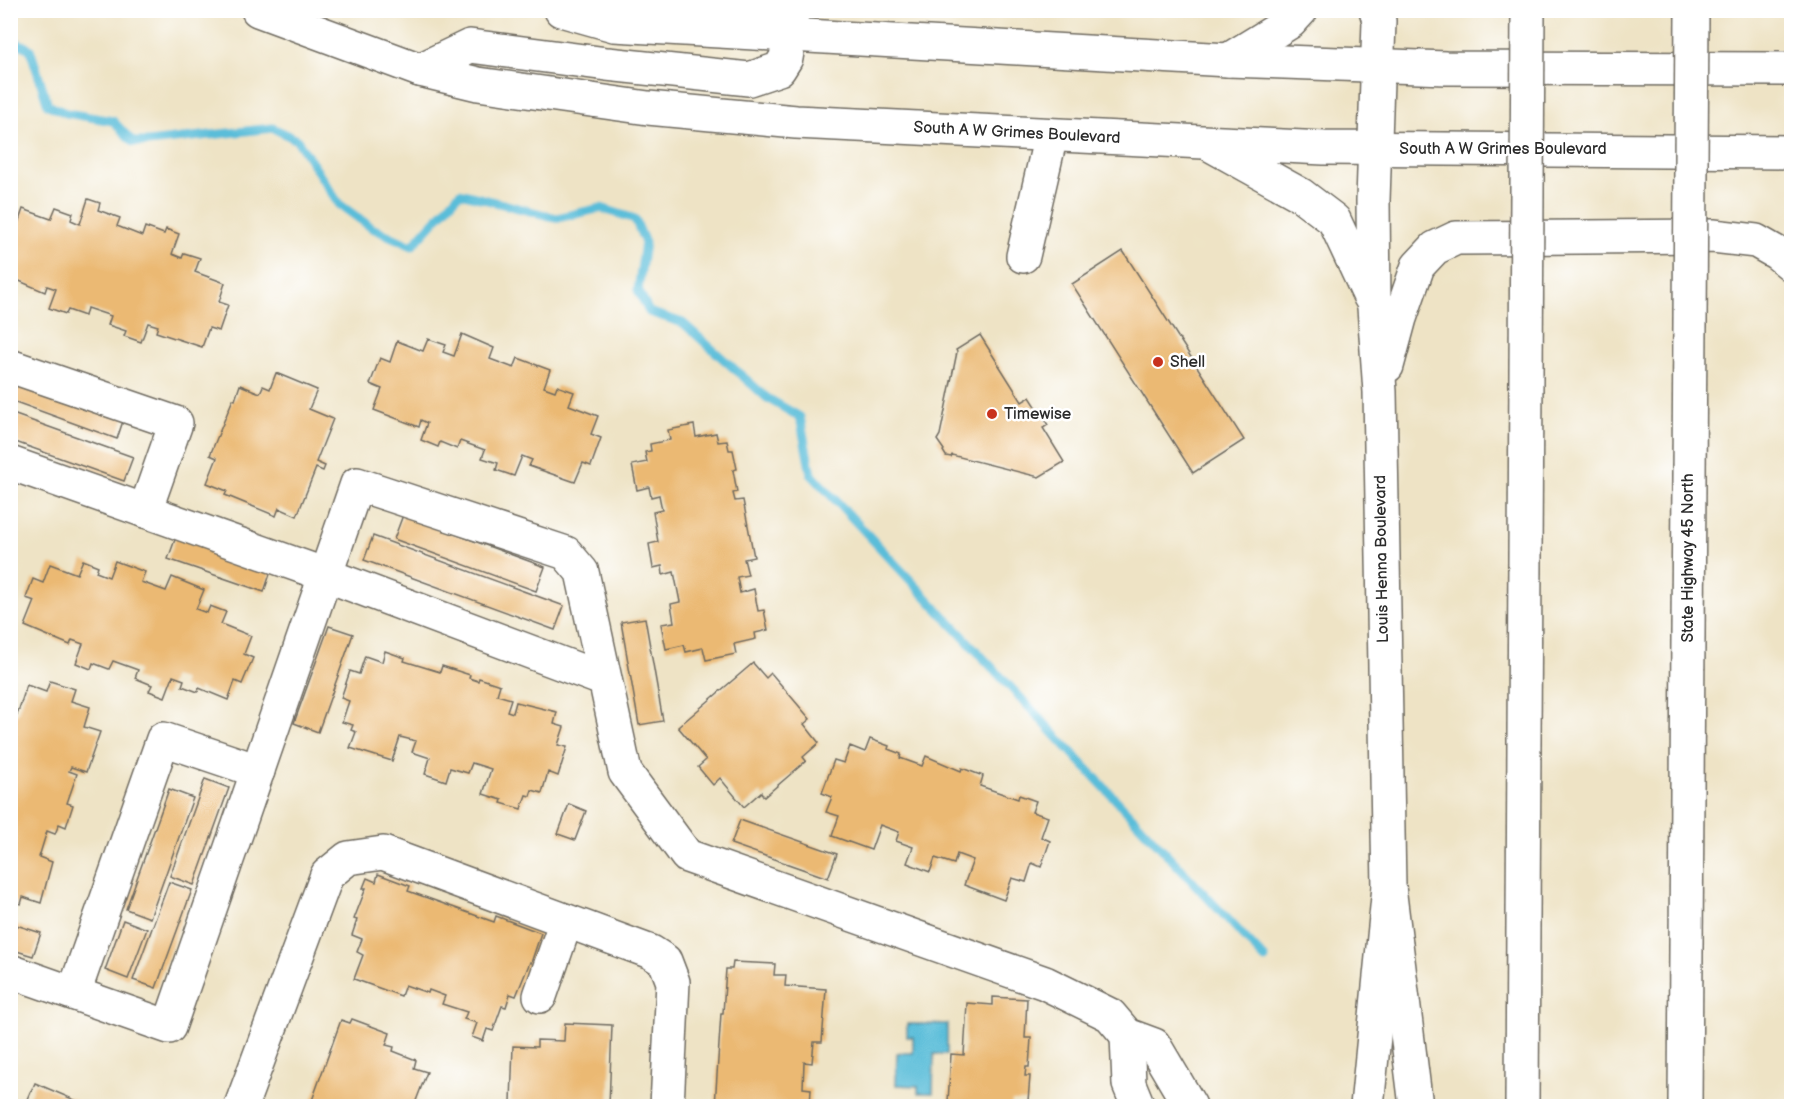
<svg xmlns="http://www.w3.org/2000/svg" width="1802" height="1117" font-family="'Balsamiq Sans',sans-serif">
  <rect width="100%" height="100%" fill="#fff"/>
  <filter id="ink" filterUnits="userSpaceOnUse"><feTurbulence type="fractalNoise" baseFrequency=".0167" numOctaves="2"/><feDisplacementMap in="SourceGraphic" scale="12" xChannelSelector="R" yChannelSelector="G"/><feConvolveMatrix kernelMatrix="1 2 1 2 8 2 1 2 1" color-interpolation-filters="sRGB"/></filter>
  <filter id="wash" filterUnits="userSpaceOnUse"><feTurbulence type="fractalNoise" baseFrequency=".008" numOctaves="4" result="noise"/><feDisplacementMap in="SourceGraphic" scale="24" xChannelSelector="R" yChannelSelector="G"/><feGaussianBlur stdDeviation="1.35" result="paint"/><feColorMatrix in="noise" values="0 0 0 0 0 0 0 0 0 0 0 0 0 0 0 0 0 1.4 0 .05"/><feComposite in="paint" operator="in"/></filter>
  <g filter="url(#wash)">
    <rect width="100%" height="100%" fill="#eee3c5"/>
    <path fill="#5abdd9" stroke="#427482" stroke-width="1.5" d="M907,1024h40v30h-13l-1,39h-15v-7l-22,-1 1,-32h16v-16h-6z"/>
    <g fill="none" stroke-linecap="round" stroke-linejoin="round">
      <path stroke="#5abdd9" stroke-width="9" d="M10,39l20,10 18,56 18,8 47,8 20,21h15l125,-14 24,12 42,64 33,24 40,18 48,-53 97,25 44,-10 34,11 10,24 -7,47 11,22 34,11 84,75 33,19 11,57 454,485"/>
    </g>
    <g id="blocks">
      <g fill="#ebb973">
        <path d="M88,199l12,4 -2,7 22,8 -3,8 25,10 3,-9 19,7 2,-5 13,5 -7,20 10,4 2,-5 16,5 -5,14 30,11 -6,19 9,3 -9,26 -10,-3 -7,19 -46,-15 2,-6 -10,-3 -7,19 -17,-6 2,-5 -18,-6 3,-9 -24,-8 -2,8 -17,-6 -2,4 -17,-6 7,-19 -9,-3 -2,6 -35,-15v-50l6,2 7,-20 28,10 5,-12 17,6 -2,7 9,4z"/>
        <path d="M1123,251l121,189 -51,33 -121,-189z"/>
        <path d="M462,334l32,14 -4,11 24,9 4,-10 32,12 -6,17 11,4 2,-5 17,6 -5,13 29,11 -7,18 10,4 -10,28 -8,-3 -8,19 -46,-16 3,-6 -10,-4 -8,20 -18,-6 2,-7 -16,-5 3,-8 -25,-9 -3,8 -17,-7 -2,5 -17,-7 6,-17 -6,-3 -2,7 -45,-17 8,-21 -12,-5 10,-26 10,4 7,-21 26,10 5,-12 18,6 -3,7 11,4z"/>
        <path d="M980,335l42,67 8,-5 18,28 -5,3 21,34 -25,15 -87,-22 -1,2 -5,-1 -3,-5 1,-1 -7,-10 3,-5 17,-83 -1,-2z"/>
        <path d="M10,373l115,42 -8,24 -107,-39z"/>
        <path d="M276,373l41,17 -8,19 24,10 -17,43 9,4 -2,5 -7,-3 -19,48 -18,-8 -3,8 -51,-21 2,-4 -20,-8 10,-25 -7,-3 23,-56 2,1 5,-15 20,8 3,-7 7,3z"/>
        <path d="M10,413l123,44 -9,24 -114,-41z"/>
        <path d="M694,425l2,12 20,-4 2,9 9,-1 2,9h4l4,19 -4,1 4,22 -4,1 2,8 8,-1 11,57 -10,2 4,16 -11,2 3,16 14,-4 4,22 6,-1 4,20 -13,3 1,6 -22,5 2,10 -30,6 -3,-12 -17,4 -2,-7 -18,4 -5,-25 13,-2 -3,-18 9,-2 -6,-30 -11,3 -1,-9 -9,2 -4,-24 9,-2 -5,-30 9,-2 -3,-15 -8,2 -2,-10 -12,3 -5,-25 15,-3 -2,-10 6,-1 -1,-7 20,-4 -2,-10z"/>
        <path d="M403,515l142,52 -9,24 -142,-52z"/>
        <path d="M177,534l95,34 -8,24 -96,-33z"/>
        <path d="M373,536l191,70 -9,24 -191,-70z"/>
        <path d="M83,560l15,6 -2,6 13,5 6,-16 30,11 -4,10 25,9 6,-14 32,13 -8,19 11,4 3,-7 16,6 -5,12 30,12 -7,18 9,4 -11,26 -7,-3 -7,19 -29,-12 -1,4 -16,-6 2,-6 -11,-4 -8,21 -16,-6 3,-6 -17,-7 3,-8 -25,-9 -4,8 -16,-6 -2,6 -15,-6 7,-19 -11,-4 -2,5 -45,-19 10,-25 -9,-3 7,-19 10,4 7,-19 27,10z"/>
        <path d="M645,618l18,103 -24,4 -18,-103z"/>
        <path d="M329,626l24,8 -35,98 -24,-9z"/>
        <path d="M385,651l20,7 -1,3 36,11 2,-6 28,9 -1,3 9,3 1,-3 21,7 -3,10 14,4 -4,12 6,2 3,-11 41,10 -3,12 10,3 -6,18 9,2 -9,29 -10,-4 -6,21 -10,-3 -2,6 -4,-1 -5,14 -20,-6 1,-3 -19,-6 8,-25 -19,-6 -4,10 -18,-5 -4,13 -21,-7 5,-16 -18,-6 4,-11 -16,-4 -8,24 -42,-13 6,-16 -5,-2 2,-5 -11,-3 7,-21 -8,-3 9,-27 9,3 6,-18 17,6z"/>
        <path d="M753,663l13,15 5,-5 39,46 -6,5 15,19 -16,14 3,4 -42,36 -3,-5 -17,15 -24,-29 -7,7 -15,-18 8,-7 -28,-33z"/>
        <path d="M50,681l25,8 -4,12 19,6 -6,20 16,5 -14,40 -15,-5 -2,4 8,3 -10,29 6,2 -7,22 -7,-3 -4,10 -8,-3 -8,26 13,5 -11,41 -18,-6 -2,7 -11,-3v-189l7,3 10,-30 19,7z"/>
        <path d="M870,739l19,7 -1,3 13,5 -1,4 22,8 4,-10 35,15 1,-3 21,8 -3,10 38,13 1,-4 17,6 -4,11 16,5 -7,20 9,4 -9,26 -9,-4 -6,19 -14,-4 -8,22 -40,-15 9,-25 -16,-6 -3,10 -19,-6 -5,14 -23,-9 6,-16 -17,-6 3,-9 -19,-7 -9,25 -39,-14 7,-20 -13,-4 6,-15 -10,-4 12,-33 10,3 6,-17 15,6z"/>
        <path d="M205,779l24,9 -35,97 -24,-9z"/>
        <path d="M169,789l24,9 -43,120 -24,-9z"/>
        <path d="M569,804l17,7 -11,29 -17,-6z"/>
        <path d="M740,820l97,34 -9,24 -97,-34z"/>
        <path d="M378,874l32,12 -2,5 86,31 2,-6 45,17 -10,30 -1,-1 -14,34 -6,-2 -4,13 -4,-1 -9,25 -6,-2 -4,12 -11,-4 5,-14 -13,-4 3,-7 -25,-8 3,-8 -16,-6 -1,3 -23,-8 -4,11 -47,-17 9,-24 -6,-3 5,-13 -10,-4 5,-15 -3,-1 12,-31h-3l4,-10 9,4z"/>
        <path d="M169,882l23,8 -36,98 -23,-8z"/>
        <path d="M123,920l24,9 -19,50 -23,-9z"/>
        <path d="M10,923l31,10 -8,23 -23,-7z"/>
        <path d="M733,962l42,2 -1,11h12l-1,11 41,3 -4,53h-8l-2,21 -8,-1 -1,26 8,1 -1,17h-95l6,-93h2l3,-44h6z"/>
        <path d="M993,997l34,2 -2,39h6l-2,29h-3l-1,9h5l-2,25h-16l-1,5h-48v-3l-15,-1 3,-48 13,1 3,-52 26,2z"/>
        <path d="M352,1019l38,14 -4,12 8,2 -1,4 23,9 -2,8 13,4 -13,34h-104l31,-86 9,3z"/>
        <path d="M565,1023l47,2 -3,81h-89v-4h-9l2,-56 24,1v-7l27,1z"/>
        <path d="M35,1083l49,21 -2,2h-57z"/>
      </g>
    </g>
  </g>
  <g filter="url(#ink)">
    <use href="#blocks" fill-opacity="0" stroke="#6f6b61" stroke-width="1.5"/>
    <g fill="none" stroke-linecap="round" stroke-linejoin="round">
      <g stroke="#6f6b61" stroke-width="36">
        <g id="minor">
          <path d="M790,34l2,-24"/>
          <path d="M1023,256l28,-121"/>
          <path d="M10,366l166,57 -31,88"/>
          <path d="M10,463l316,112 279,105"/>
          <path d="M10,971l159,56 188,-543 209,69 16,19 43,200 62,84 358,127 65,32 17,20 27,10 36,61"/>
          <path d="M74,993l89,-254 95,32"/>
          <path d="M540,996l26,-75"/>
          <path d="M1127,1035l2,49 9,22"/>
          <path d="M241,1106l86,-231 21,-17 35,-5 268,99 14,9 8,21 -6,124"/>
        </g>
      </g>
      <g stroke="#6f6b61" stroke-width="36">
        <g id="major">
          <path d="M258,10l162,60 58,14 170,24 148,14 528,26 468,4"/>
          <path d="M561,10l53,15 614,35 111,4 107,4 346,1"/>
          <path d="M1228,60l62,-38 11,-12"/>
          <path d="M420,70l50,-24 137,18 142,15 30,-10 7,-11 4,-24"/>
          <path d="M1213,146l88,49 33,25 36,77"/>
          <path d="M1387,366l13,-48 18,-52 17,-18 21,-10 257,-2 43,5 21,12 15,12"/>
          <path d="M1367,1106l22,-219 -9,-495 -6,-85 -1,-107 6,-179 -3,-11"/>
        </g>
      </g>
      <g stroke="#6f6b61" stroke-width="36">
        <path id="highway" d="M1389,887l27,219"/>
      </g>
      <use href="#minor" stroke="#fff" stroke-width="33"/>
      <use href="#major" stroke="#fff" stroke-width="33"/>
      <use href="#highway" stroke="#fff" stroke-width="33"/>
      <g stroke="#6f6b61" stroke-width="36" stroke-linecap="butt">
        <g id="highway-bridge">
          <path d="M1522,1106l6,-1096"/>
          <path d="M1685,1106l7,-1096"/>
        </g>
      </g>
      <use href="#highway-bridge" stroke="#fff" stroke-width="33"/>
    </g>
  </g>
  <g fill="#c8321e" stroke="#fff" stroke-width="2">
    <circle cx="1158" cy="362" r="6"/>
    <circle cx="992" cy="414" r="6"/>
  </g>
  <g text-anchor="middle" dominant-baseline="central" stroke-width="5" stroke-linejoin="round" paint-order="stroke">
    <g font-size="16" fill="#2b2b2b" stroke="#fff">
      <text transform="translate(1017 133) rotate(3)">South A W Grimes Boulevard</text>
      <text x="1503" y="149">South A W Grimes Boulevard</text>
      <text transform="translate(1688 558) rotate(-90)">State Highway 45 North</text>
      <text transform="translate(1382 559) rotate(-91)">Louis Henna Boulevard</text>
    </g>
    <g font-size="16" fill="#2b2b2b" stroke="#fff" text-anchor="start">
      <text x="1170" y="362">Shell</text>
      <text x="1004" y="414">Timewise</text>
    </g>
  </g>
  <rect width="1802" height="1117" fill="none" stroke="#fff" stroke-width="36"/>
</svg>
